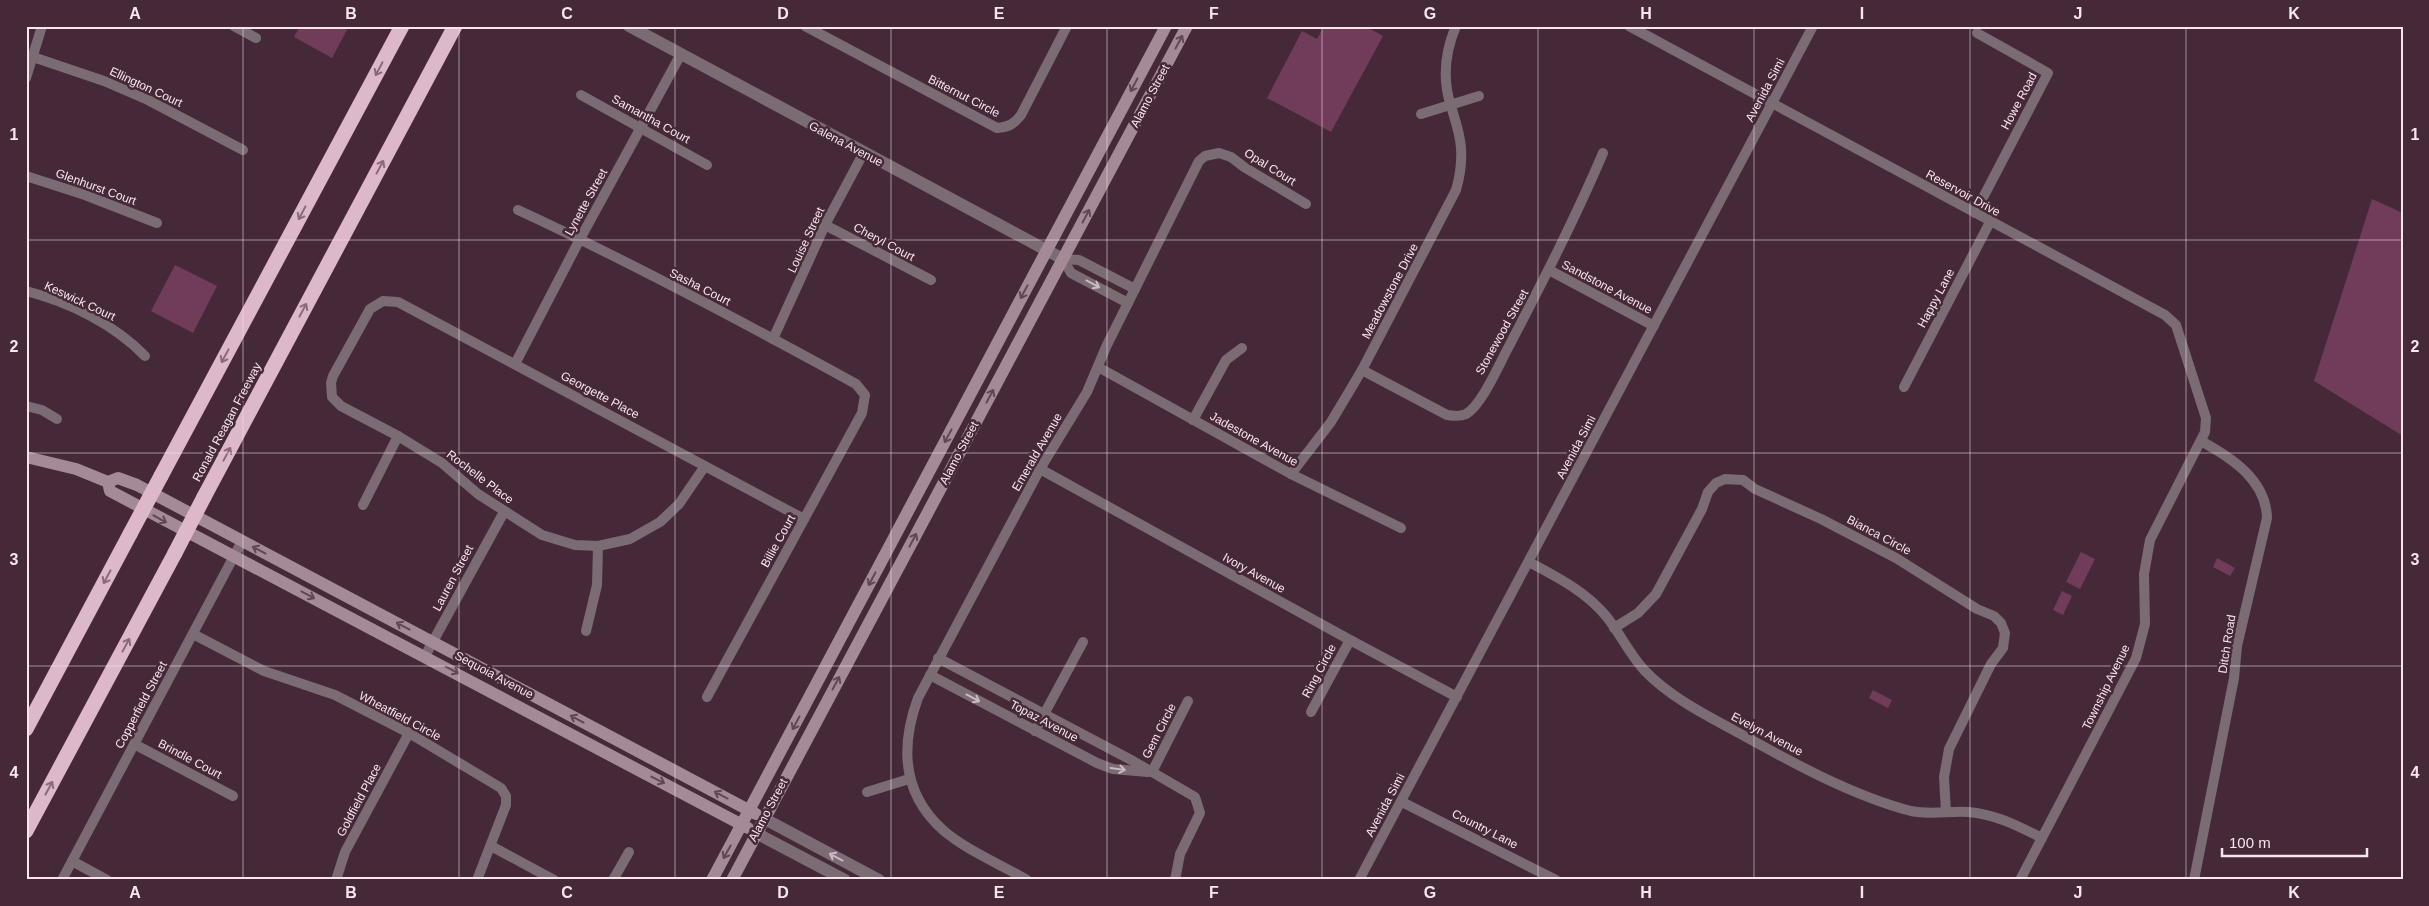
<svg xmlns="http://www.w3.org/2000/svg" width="2429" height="906" font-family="Helvetica,sans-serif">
  <rect width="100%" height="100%" fill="#462939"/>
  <g fill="#703c59">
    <path d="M300,26h49l-17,32 -38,-21z"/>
    <path d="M1324,26h41l18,10 -52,96 -64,-34 35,-67 15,8z"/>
    <path d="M2372,199l31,14v223l-89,-55z"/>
    <path d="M175,265l42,21 -24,47 -42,-22z"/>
    <path d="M2081,552l14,7 -15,30 -14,-7z"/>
    <path d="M2217,558l18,10 -5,8 -17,-9z"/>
    <path d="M2062,591l10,5 -9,19 -10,-5z"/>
    <path d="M1873,690l19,10 -4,8 -19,-10z"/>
  </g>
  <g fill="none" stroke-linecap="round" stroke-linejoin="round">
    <g stroke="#7b6b73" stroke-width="10">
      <path d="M234,26l22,12"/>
      <path d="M805,26l192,102c12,-1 17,-4 24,-13l46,-89"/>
      <path d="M1629,26l536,289 11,10 30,93 -1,14 -55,108 -6,34 1,50 -9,34 -116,222"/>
      <path d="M33,57l71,24 44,19 95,50"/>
      <path d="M26,78l16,-52"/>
      <path d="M581,95l126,70"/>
      <path d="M1421,114l58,-18"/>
      <path d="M26,176l59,19 72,28"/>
      <path d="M518,210c115,53 227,113 338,174l9,11 -3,18 -155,284"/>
      <path d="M1975,213l73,-140 -71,-40"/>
      <path d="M825,225l106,55"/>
      <path d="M1063,259l8,14 57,30"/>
      <path d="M1063,259l16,1 56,29"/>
      <path d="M1549,270l105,56"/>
      <path d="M26,291c43,11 88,33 119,65"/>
      <path d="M773,339l52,-114 38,-71"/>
      <path d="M515,364l65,-125 101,-185"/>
      <path d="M1098,367l193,107 110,54"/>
      <path d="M1362,370l85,45c6,1 13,2 19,-1 15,-8 33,-49 41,-64 34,-65 67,-129 96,-197"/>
      <path d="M1904,387l86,-165"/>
      <path d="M26,406l16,4 15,9"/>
      <path d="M1193,420l33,-60 16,-12"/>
      <path d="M705,466l-26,38 -19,18 -30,17 -32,7 -23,-1 -33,-10 -64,-41 -36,-31 -44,-27 -57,-30 -9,-9 -1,-14 2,-7 37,-67 13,-8 15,1 406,217"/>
      <path d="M1040,469l310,171 107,57"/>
      <path d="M1291,474l40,-52 31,-52 94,-180c4,-14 6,-28 5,-42 -1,-15 -6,-28 -10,-42 -9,-27 -6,-54 5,-80"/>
      <path d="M363,505l35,-69"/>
      <path d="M1529,562c28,15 56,29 77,54 14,17 23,38 39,55 22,23 53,40 81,55 56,31 123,69 185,85 19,4 38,0 57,1 27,2 50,14 74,26"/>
      <path d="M1614,628l24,-15 18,-19 46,-85 6,-17 8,-9 9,-4 18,1 12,9 66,30 75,39 81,51 17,7 7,7 4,10 -2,15 -12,16 -42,85 -5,28 2,35"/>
      <path d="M586,631l11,-46 1,-39"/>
      <path d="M193,634l71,37 71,24 74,38 92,55 5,8v9l-29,75"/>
      <path d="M425,656l79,-144"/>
      <path d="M938,658l195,103 62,36 5,16 -20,41 -5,26"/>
      <path d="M930,675l167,88 16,6 35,3"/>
      <path d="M1311,712l39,-72"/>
      <path d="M1035,731l48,-89"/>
      <path d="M134,744l99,52"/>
      <path d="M1152,772l36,-71"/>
      <path d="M867,792l42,-13"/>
      <path d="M1402,802l154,78"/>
      <path d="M491,846l63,34"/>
      <path d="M72,861l35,19"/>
      <path d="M62,880l180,-339"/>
      <path d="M336,880l9,-28 64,-119"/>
      <path d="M613,880l16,-28"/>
      <path d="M1027,880c-27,-16 -59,-29 -83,-49 -42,-37 -44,-84 -26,-133l122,-229 47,-77 19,-45 93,-186 6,-5 14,-3 12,4 13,10 62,37"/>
      <path d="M1359,880l454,-854"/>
      <path d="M2194,880l40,-202 3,-32 30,-128c-1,-38 -35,-60 -66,-77"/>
    </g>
    <g stroke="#7b6b73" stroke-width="12">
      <path d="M629,26l434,233"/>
      <path d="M763,818l116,62"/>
      <path d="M756,833l89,47"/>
    </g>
    <g stroke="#a38a96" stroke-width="12">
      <path d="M26,457l50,12 32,13 2,9 638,337"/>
      <path d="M108,482l10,-4 19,7 619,329"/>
      <path d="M712,880l454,-854"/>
      <path d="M732,880l455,-854"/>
    </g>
    <g stroke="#ddb7ca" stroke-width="15">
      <path d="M161,476l241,-450"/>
      <path d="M204,497l251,-471"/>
      <path d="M26,729l104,-195"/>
      <path d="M26,831l149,-278"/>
    </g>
    <g stroke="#ddb7ca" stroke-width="15">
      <path d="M130,534l31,-58"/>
      <path d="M175,553l29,-56"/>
    </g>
  </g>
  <defs><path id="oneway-shaft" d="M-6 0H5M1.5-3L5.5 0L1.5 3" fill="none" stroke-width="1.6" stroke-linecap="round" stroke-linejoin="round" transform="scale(1.25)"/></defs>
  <g stroke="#624655">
    <use href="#oneway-shaft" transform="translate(1179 42) rotate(-62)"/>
    <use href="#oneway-shaft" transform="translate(1134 85) rotate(118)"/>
    <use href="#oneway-shaft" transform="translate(1086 216) rotate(-62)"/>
    <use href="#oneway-shaft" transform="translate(1024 292) rotate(118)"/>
    <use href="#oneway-shaft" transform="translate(990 396) rotate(-62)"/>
    <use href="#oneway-shaft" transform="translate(948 436) rotate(118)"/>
    <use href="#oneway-shaft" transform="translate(160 519) rotate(29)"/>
    <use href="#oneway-shaft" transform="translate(913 540) rotate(-62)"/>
    <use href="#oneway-shaft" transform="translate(259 550) rotate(-152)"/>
    <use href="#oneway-shaft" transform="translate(872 579) rotate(118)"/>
    <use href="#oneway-shaft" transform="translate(308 595) rotate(28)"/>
    <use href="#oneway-shaft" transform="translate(403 626) rotate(-152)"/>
    <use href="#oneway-shaft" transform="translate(452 670) rotate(28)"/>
    <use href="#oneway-shaft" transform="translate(836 683) rotate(-62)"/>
    <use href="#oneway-shaft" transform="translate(577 719) rotate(-152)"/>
    <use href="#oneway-shaft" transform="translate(796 723) rotate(118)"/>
    <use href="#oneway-shaft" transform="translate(658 780) rotate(27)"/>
    <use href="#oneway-shaft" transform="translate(721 795) rotate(-152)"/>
    <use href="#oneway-shaft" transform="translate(727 852) rotate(119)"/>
  </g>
  <g stroke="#8a697a">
    <use href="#oneway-shaft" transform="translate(379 69) rotate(118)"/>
    <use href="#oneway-shaft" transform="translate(380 167) rotate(-62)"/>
    <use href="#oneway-shaft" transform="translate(302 213) rotate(118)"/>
    <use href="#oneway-shaft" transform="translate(303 310) rotate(-62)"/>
    <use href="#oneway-shaft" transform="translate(225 356) rotate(118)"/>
    <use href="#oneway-shaft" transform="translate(227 454) rotate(-62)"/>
    <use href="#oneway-shaft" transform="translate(107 577) rotate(118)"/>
    <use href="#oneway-shaft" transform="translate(126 645) rotate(-62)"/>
    <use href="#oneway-shaft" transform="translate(49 788) rotate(-62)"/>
  </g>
  <g stroke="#ccbac3">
    <use href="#oneway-shaft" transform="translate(1093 284) rotate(28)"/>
    <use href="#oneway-shaft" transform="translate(973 698) rotate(28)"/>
    <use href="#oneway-shaft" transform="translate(1118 769) rotate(8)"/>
    <use href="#oneway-shaft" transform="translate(836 857) rotate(-152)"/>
  </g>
  <path fill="none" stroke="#f8e5ee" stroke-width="1" stroke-opacity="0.55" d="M243,26v854M459,26v854M675,26v854M891,26v854M1107,26v854M1322,26v854M1538,26v854M1754,26v854M1970,26v854M2186,26v854M26,240h2377M26,453h2377M26,666h2377"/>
  <g text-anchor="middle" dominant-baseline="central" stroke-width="5" stroke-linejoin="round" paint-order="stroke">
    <g font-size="12" fill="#f8e5ee" stroke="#462939">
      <text transform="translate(146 87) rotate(25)">Ellington Court</text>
      <text transform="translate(1765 90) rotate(-62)">Avenida Simi</text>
      <text transform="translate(964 96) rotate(27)">Bitternut Circle</text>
      <text transform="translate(1150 96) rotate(-62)">Alamo Street</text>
      <text transform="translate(2019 101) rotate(-62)">Howe Road</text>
      <text transform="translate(651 119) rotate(29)">Samantha Court</text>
      <text transform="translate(846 144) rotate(28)">Galena Avenue</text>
      <text transform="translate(1270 167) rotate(32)">Opal Court</text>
      <text transform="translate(96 187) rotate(20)">Glenhurst Court</text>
      <text transform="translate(1963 193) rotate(29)">Reservoir Drive</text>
      <text transform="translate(586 202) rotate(-61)">Lynette Street</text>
      <text transform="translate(806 240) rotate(-65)">Louise Street</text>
      <text transform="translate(884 242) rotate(28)">Cheryl Court</text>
      <text transform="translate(700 287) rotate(27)">Sasha Court</text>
      <text transform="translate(1607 287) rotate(28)">Sandstone Avenue</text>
      <text transform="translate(1390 291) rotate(-62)">Meadowstone Drive</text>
      <text transform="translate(1936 298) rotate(-62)">Happy Lane</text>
      <text transform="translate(80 301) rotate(25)">Keswick Court</text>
      <text transform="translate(1502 332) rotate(-61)">Stonewood Street</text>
      <text transform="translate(600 395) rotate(28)">Georgette Place</text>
      <text transform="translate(227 422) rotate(-62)">Ronald Reagan Freeway</text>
      <text transform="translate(1254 439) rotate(29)">Jadestone Avenue</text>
      <text transform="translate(1576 447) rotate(-62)">Avenida Simi</text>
      <text transform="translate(1037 452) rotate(-60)">Emerald Avenue</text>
      <text transform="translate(959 453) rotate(-62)">Alamo Street</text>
      <text transform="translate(480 477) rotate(37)">Rochelle Place</text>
      <text transform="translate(1879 535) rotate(28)">Bianca Circle</text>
      <text transform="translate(778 541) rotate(-61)">Billie Court</text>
      <text transform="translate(1254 573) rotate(29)">Ivory Avenue</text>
      <text transform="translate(453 578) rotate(-62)">Lauren Street</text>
      <text transform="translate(2227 644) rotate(-81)">Ditch Road</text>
      <text transform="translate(1319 671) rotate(-62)">Ring Circle</text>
      <text transform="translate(494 675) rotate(28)">Sequoia Avenue</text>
      <text transform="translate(2106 687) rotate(-64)">Township Avenue</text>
      <text transform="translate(141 705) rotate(-62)">Copperfield Street</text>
      <text transform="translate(400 716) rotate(28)">Wheatfield Circle</text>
      <text transform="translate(1044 721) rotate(28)">Topaz Avenue</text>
      <text transform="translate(1159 731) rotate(-63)">Gem Circle</text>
      <text transform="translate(1767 734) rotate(28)">Evelyn Avenue</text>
      <text transform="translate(190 759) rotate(28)">Brindle Court</text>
      <text transform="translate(359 800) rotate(-62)">Goldfield Place</text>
      <text transform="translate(1385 805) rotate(-62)">Avenida Simi</text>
      <text transform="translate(768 810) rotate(-62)">Alamo Street</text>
      <text transform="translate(1485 829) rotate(27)">Country Lane</text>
    </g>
  </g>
  <rect width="2429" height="906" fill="none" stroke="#462939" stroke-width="55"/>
  <path d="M2222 848v8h145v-8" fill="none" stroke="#f8e5ee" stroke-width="2.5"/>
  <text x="2229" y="848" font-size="15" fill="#f8e5ee" stroke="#462939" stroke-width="4" paint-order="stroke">100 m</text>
  <rect x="28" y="28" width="2374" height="850" fill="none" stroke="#f8e5ee" stroke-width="2"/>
  <g font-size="16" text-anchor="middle" font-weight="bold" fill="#f8e5ee">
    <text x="135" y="19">A</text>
    <text x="351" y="19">B</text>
    <text x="567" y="19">C</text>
    <text x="783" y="19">D</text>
    <text x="999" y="19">E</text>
    <text x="1214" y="19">F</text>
    <text x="1430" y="19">G</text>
    <text x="1646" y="19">H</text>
    <text x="1862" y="19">I</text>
    <text x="2078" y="19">J</text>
    <text x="2294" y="19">K</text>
    <text x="14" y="140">1</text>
    <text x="2415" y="140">1</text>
    <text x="14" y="352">2</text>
    <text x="2415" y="352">2</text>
    <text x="14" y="565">3</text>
    <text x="2415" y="565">3</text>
    <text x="14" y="778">4</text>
    <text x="2415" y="778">4</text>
    <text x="135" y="898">A</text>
    <text x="351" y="898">B</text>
    <text x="567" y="898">C</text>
    <text x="783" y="898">D</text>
    <text x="999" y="898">E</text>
    <text x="1214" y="898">F</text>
    <text x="1430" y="898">G</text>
    <text x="1646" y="898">H</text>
    <text x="1862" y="898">I</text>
    <text x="2078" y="898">J</text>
    <text x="2294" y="898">K</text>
  </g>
</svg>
